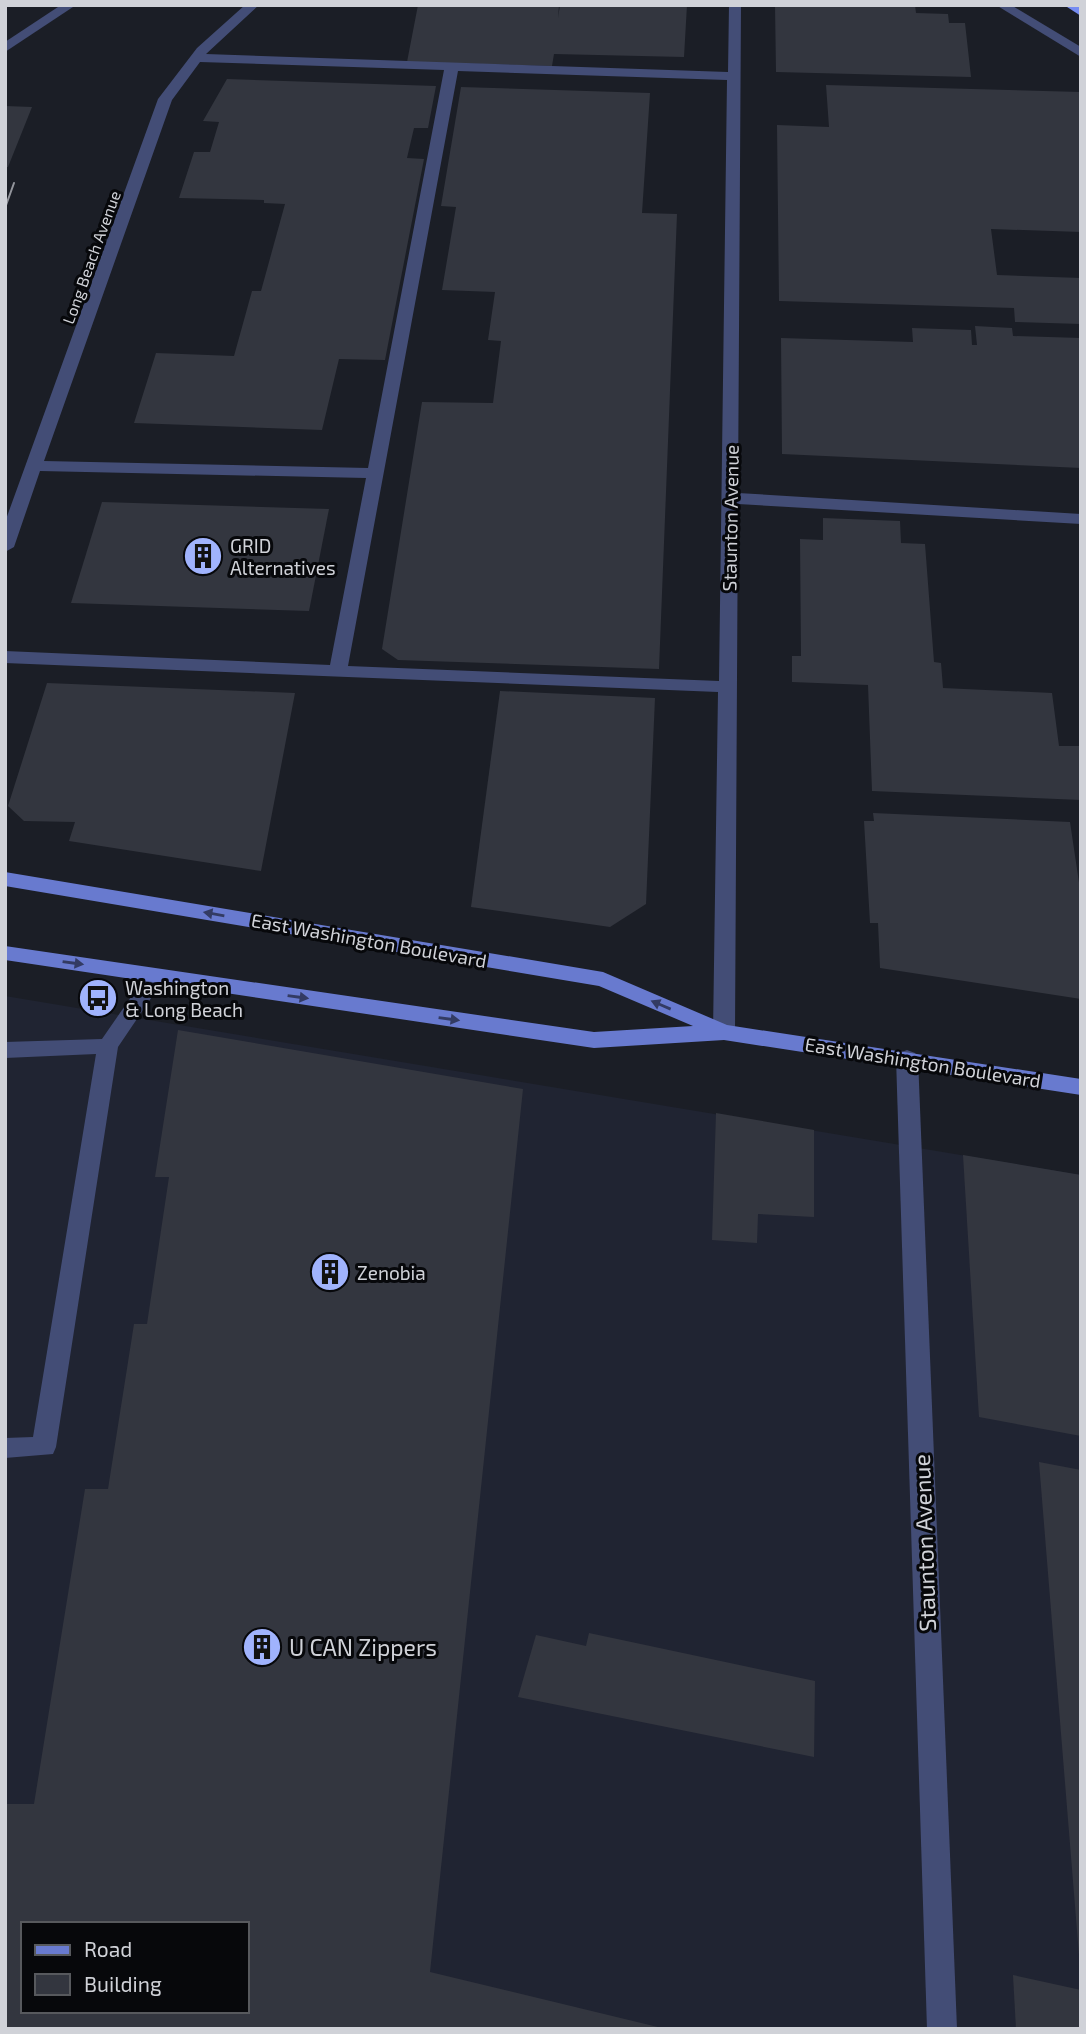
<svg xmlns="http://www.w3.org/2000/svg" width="1086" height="2034" font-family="'Exo 2',sans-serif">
  <rect width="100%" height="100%" fill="#1b1e26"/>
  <path fill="#202432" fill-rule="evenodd" d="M5,996l1076,179v854h-1076zM23,1924h224v87h-224z"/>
  <g fill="#33363f" fill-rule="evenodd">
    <path d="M418,5h141l-1,13 2,-13h127l-3,52 -130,-3 -2,12 -145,-4z"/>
    <path d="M775,5h140l1,8 32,1 1,9h16l6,54 -195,-5z"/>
    <path d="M227,79l209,7 -8,42h-14l-7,30 17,1 -39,201 -46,-1 -17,71 -188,-7 22,-70 78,3 18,-65h9l24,-87 -21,-1v-3l-85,-2 15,-46h16l9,-30 -16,-1z"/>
    <path d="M826,85l255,7v140l-90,-3 6,46 84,3v46l-66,-2 -1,-14 -235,-7 -2,-176 52,2z"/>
    <path d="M461,87l189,6 -8,120 35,1 -18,455 -261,-9 -16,-11 40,-247 71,1 8,-62 -13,-1 7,-48 -53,-2 14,-83 -15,-1z"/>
    <path d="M5,106l27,1 -24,60h-3z"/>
    <path d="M975,326l37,2 1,8 68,2v130l-299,-14 -1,-116 132,4 -1,-14 59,2 1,15h5z"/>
    <path d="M102,502l227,7 -20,102 -238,-8z"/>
    <path d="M823,518l77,3 1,22 24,1 9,118 7,1 2,25 109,5 7,53h22v54l-209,-9 -4,-106 -76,-3v-26h9l-1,-117 23,1z"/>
    <path d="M47,683l248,10 -34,178 -192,-30 6,-19 -51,-1 -16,-15z"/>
    <path d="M500,691l155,7 -9,206 -36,23 -139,-20z"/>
    <path d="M873,813l197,9 11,74v103l-201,-31 -2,-45h-8l-6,-102h10z"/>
    <path d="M178,1030l345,59 -93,883 236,57h-661v-225h29l51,-315h23l26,-165h13l22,-147h-14zM23,1924h224v87h-224z"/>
    <path d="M716,1113l98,17v87l-56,-3 -1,29 -45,-3z"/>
    <path d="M963,1155l118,20v261l-102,-19z"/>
    <path d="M1039,1462l42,8v485h-2z"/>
    <path d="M589,1633l226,48 -1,76 -296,-60 18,-62 50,11z"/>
    <path d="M1013,1975l68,15v39h-65z"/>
  </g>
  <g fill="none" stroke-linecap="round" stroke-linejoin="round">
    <g fill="#434d76" fill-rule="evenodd">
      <path d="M61,5h15l-71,47v-10z"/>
      <path d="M245,5h14l-53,49 522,18 1,-67h12l-3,488 343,21v10l-343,-20 -3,528 -4,5h-14l-4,-5 5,-340 -713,-29v-12l325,14 36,-187 -326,-7 -26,76 -9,5v-30l153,-423 39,-51zM200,62l244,8 -76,398 -324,-7 128,-361zM458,71l269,9 -8,601 -371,-15z"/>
      <path d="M996,5h15l70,42v10z"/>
      <path d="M156,969l10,7 -48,71 -62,400 -3,7 -48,4v-20l28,-1 63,-383 -91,4v-16l97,-3 47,-68z"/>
      <path d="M907,1050l8,3 3,5 39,971h-30l-31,-971 3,-5z"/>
    </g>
    <path fill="#687acf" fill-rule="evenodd" d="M5,872l598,100 124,53 354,54v16l-357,-55 -130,8 -589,-88v-14l589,86 99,-6 -94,-40 -594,-100z"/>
    <path fill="#768cf2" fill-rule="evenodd" d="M1064,5h15l2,11z"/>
    <path stroke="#93959c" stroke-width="2" d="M5,208l9,-25"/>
  </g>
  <defs><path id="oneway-solid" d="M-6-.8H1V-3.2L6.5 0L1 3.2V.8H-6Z" transform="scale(1.75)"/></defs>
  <g fill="#333b63">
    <use href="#oneway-solid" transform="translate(214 914) rotate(-170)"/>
    <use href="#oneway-solid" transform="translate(73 963) rotate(8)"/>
    <use href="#oneway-solid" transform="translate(298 997) rotate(8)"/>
    <use href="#oneway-solid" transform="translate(661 1005) rotate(-157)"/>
    <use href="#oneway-solid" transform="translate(449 1019) rotate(8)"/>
  </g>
  <defs>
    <g id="building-disc" transform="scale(2.0125)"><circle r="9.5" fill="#a0b3fd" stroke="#07080b"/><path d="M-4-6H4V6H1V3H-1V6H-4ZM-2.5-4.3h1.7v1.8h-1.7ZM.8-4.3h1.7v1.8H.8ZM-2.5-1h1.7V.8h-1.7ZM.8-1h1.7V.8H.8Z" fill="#111"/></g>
    <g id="bus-disc" transform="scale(2.0125)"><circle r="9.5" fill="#a0b3fd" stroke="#07080b"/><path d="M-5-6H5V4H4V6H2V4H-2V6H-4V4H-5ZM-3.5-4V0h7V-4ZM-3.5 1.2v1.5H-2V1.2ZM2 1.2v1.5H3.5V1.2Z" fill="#111"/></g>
  </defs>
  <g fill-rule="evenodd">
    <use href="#building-disc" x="203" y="556"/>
    <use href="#bus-disc" x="98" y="998"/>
    <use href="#building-disc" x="330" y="1272"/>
    <use href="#building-disc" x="262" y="1647"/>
  </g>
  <g text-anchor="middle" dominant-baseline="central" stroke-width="6" stroke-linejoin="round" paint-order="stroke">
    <g font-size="16" fill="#d0d2d8" stroke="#07080b">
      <text transform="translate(91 257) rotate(-70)">Long Beach Avenue</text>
    </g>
    <g font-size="19" fill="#d0d2d8" stroke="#07080b">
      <text transform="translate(730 518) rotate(-89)">Staunton Avenue</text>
      <text transform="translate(369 940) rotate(10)">East Washington Boulevard</text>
      <text transform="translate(923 1062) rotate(9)">East Washington Boulevard</text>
    </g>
    <g font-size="19" fill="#d0d2d8" stroke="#07080b" text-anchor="start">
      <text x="230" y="545">GRID<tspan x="230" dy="22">Alternatives</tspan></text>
      <text x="125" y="987">Washington<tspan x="125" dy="22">&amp; Long Beach</tspan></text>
      <text x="357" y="1272">Zenobia</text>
    </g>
    <g font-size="23" fill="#d0d2d8" stroke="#07080b">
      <text transform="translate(924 1543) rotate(-92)">Staunton Avenue</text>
    </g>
    <g font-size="23" fill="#d0d2d8" stroke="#07080b" text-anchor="start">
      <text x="289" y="1647">U CAN Zippers</text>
    </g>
  </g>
  <rect width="1086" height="2034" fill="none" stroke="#d0d2d8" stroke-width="14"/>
  <rect x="21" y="1922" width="228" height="91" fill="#07080b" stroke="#57595d" stroke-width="2"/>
  <rect x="35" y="1945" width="35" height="10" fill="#687acf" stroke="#57595d" stroke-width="2"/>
  <text x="84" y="1957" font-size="21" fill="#d0d2d8">Road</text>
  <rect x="35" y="1974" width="35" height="21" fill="#33363f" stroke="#57595d" stroke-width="2"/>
  <text x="84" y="1992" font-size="21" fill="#d0d2d8">Building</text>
</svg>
